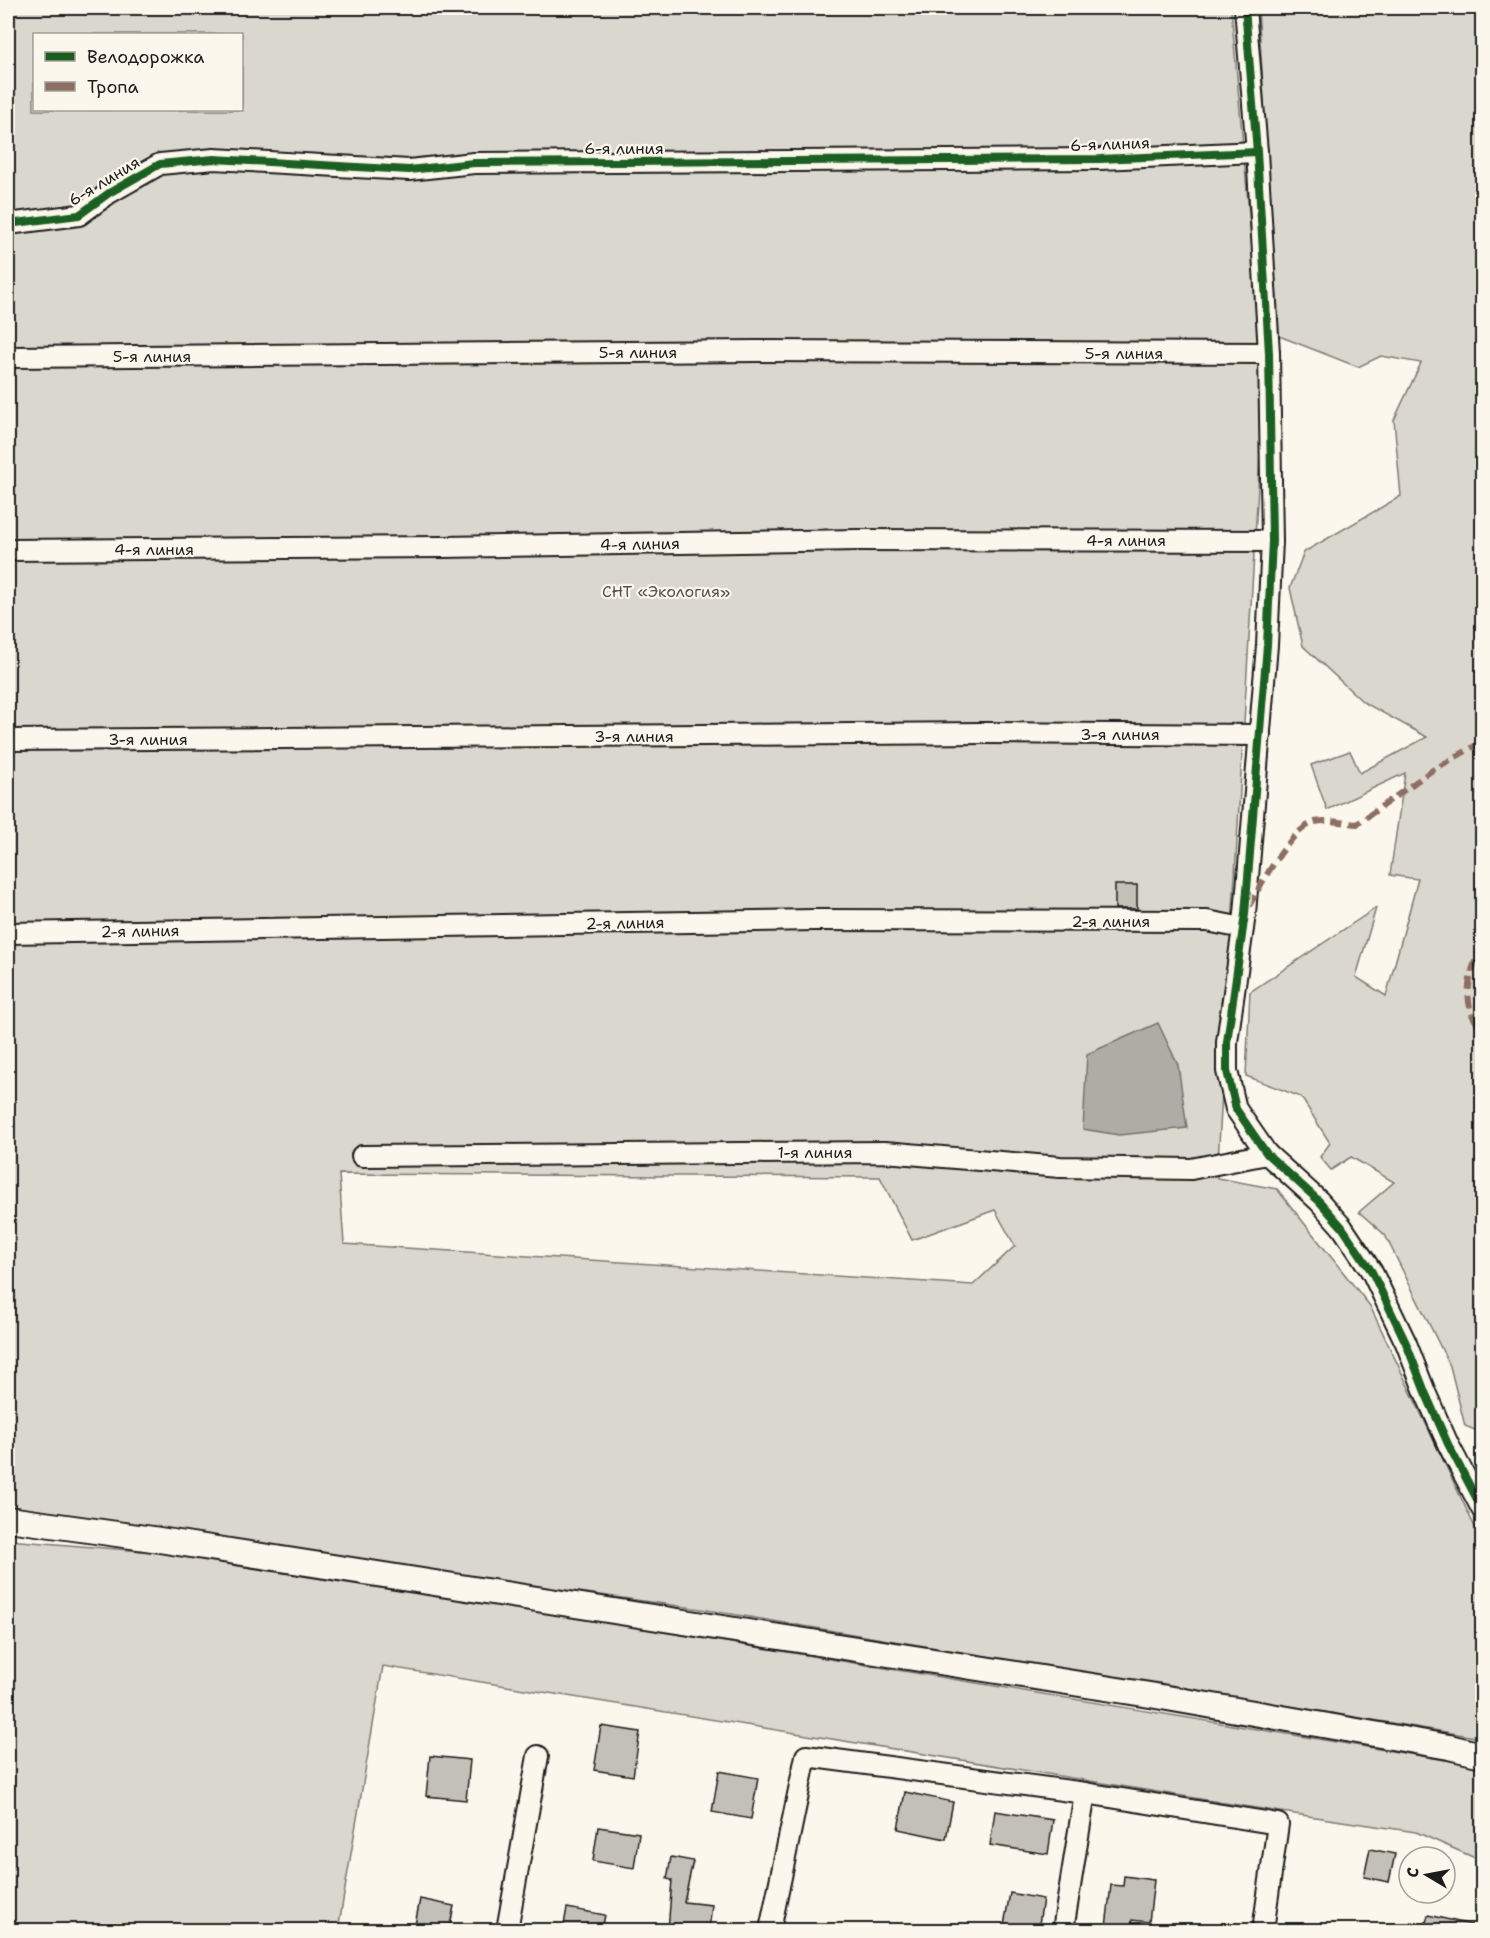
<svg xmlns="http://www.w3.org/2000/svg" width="1490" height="1938" font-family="'Shantell Sans',sans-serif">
  <rect width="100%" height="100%" fill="#fbf7ec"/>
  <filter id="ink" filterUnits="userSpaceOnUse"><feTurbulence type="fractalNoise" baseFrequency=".0167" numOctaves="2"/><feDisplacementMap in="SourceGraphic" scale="12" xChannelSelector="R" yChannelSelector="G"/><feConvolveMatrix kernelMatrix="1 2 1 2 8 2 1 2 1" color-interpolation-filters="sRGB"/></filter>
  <g filter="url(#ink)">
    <g fill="#dad7ce" stroke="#7b7a75" stroke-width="1.5" fill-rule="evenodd">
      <path d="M8,8h1223l33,377 -47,793 60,11 93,117 112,236v196l-781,-129 -693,-96zM34,34h208v76h-208zM339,1174l541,3 32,63 83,-30 20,36 -42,39 -629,-41z"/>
      <path d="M1258,8h224v1425l-17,-7 -15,-60 -65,-131 -26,-23 35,-30 -43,-25 -20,13 -11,-13 10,-14 -29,-46 -55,-21 4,-84 126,-84 -20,69 30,19 32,-117 -28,-4 15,-102 -78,37 -16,-45 39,-14 10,22 67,-36 -64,-35 -60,-56 -13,-58 14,-36 97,-56 -7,-76 27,-57 -40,-7 -23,11 -79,-31z"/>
      <path d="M8,1540l193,16 1281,210v95l-66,-29 -135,-20 -898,-146 -45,264h-301l-29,-4z"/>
    </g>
    <path fill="#afaca5" stroke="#74726e" stroke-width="1.5" d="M1158,1023l20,42 9,63 -68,7 -36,-6 4,-75z"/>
    <g fill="#c3c0b8" stroke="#1c1c1c" stroke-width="1.5">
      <rect x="1115" y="885" width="22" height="24"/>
      <path d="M601,1726l39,6 -7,44 -39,-6z"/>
      <path d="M430,1756l40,4 -4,40 -40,-4z"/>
      <path d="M719,1771l39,7 -7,41 -39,-7z"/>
      <path d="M905,1792l48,10 -7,37 -48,-10z"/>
      <path d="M995,1811l58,9 -5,34 -58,-9z"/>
      <path d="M598,1827l41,6 -5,35 -41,-7z"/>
      <path d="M1370,1849l25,5 -6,28 -25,-5z"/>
      <path d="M671,1857l22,4 -9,41 28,3 -3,25h-41l4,-50 -5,-1z"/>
      <path d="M1124,1876l30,4 -5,42 -17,-2 -1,10 -25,-3 5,-42 12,1z"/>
      <path d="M1010,1893l33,6 -5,31h-35z"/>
      <path d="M420,1899l34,7 -5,24h-35z"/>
      <path d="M567,1908l38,7 -3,15h-39z"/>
      <path d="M1428,1915l44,10 -1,5h-47z"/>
    </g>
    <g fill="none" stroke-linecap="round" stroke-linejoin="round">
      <g stroke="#1c1c1c" stroke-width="24">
        <g id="minor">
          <path d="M1245,8l12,144 12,201 3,188 -5,104 -22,269 -18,128v29l9,38 31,45 52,47 23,26 30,45 34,71 19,49 23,52 34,65"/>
          <path d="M8,224l71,-9 30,-22 51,-29 54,-5 195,11 65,-7 626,-4 157,-7"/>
          <path d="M8,357l749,-6 512,2"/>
          <path d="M8,550l435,-3 415,-7 414,1"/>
          <path d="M8,740l977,-7 275,2"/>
          <path d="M8,933l806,-13 393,1 36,7"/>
          <path d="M362,1156l523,-4 175,15 131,2 76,-15"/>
          <path d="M507,1930l31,-174"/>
          <path d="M770,1930l36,-174 279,37 193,31 -15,106"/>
          <path d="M1063,1930l22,-137"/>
        </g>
      </g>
      <g stroke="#1c1c1c" stroke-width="28">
        <path id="major" d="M8,1519l145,20 997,156 299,52 33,8"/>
      </g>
      <use href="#minor" stroke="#fbf7ec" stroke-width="20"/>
      <use href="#major" stroke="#fbf7ec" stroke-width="24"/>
      <g stroke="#8d6e63" stroke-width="6" stroke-dasharray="12 6" stroke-linecap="butt">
        <path d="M1249,906c13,-23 40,-76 66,-84 12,-3 29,1 42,2l74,-53 51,-29"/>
        <path d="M1482,944c-9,20 -19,47 -10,70 2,6 7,11 10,16"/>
      </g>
      <g stroke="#fbf7ec" stroke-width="11">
        <g id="cycleway">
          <path d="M1245,8l12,144 12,201 3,188 -5,104 -22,269 -18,128v29l9,38 31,45 52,47 23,26 30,45 34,71 19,49 23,52 34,65"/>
          <path d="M8,224l71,-9 30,-22 51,-29 54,-5 195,11 65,-7 626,-4 157,-7"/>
        </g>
      </g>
      <use href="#cycleway" stroke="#1b5e20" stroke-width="8"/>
    </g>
  </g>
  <g text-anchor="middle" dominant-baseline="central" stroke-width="4.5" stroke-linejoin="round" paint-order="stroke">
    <g font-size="16" fill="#1c1c1c" stroke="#fbf7ec">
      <text transform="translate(1110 144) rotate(-2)">6-я линия</text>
      <text x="624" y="148">6-я линия</text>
      <text transform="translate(104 181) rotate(-31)">6-я линия</text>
      <text x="638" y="352">5-я линия</text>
      <text x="1124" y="353">5-я линия</text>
      <text x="152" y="356">5-я линия</text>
      <text x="1126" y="540">4-я линия</text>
      <text transform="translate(640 544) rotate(-1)">4-я линия</text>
      <text x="154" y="549">4-я линия</text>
      <text x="1120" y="734">3-я линия</text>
      <text x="634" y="736">3-я линия</text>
      <text x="148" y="739">3-я линия</text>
      <text x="1111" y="921">2-я линия</text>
      <text transform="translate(625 923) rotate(-1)">2-я линия</text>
      <text transform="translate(140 931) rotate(-1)">2-я линия</text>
      <text x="815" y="1152">1-я линия</text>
    </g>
    <g font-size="16" fill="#555451" stroke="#fbf7ec">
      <text x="666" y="591">СНТ «Экология»</text>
    </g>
  </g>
  <rect width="1490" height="1938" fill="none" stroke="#fbf7ec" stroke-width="30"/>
  <rect x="15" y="15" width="1460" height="1908" fill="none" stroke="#1c1c1c" stroke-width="2" filter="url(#ink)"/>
  <rect x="33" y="33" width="210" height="78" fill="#fbf7ec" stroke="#a29f99" stroke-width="1.5"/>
  <rect x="45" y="52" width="30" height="9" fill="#1b5e20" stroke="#a29f99" stroke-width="1.5"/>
  <text x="87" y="63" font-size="18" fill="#1c1c1c">Велодорожка</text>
  <rect x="45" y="82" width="30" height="9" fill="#8d6e63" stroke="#a29f99" stroke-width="1.5"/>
  <text x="87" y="93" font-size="18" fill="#1c1c1c">Тропа</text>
  <g transform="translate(1427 1875) rotate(280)"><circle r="28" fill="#fbf7ec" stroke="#a29f99" stroke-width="1.5"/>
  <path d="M0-4.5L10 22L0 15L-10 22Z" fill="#1c1c1c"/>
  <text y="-9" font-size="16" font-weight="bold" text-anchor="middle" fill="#1c1c1c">С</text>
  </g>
</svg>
